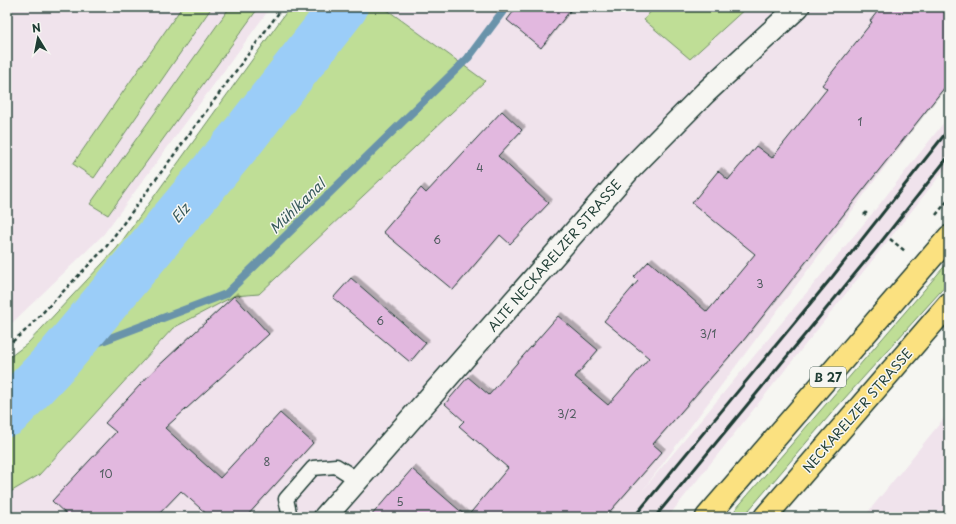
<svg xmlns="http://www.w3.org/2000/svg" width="956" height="524" font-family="'Playpen Sans',sans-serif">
  <defs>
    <filter id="shadow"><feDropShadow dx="3.5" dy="-3.5" stdDeviation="0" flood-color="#0004"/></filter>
  </defs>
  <rect width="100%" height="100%" fill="#f6f6f2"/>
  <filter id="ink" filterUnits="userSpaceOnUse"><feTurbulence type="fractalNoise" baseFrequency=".025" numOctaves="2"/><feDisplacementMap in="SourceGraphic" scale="8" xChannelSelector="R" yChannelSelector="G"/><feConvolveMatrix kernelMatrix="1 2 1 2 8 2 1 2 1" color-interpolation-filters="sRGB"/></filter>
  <g filter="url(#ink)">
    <g fill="#f0e3ec">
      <path d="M7,7h264l-168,228 -91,88 -5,2z"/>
      <path d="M387,7h562l-8,85 -298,398 228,-275 78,-99v48l-281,353h-661v-23l32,-19 134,-147 61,-32 25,-2 225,-213 -98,-73z"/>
      <path d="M949,412v105h-85z"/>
    </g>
    <g fill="#bfde96" stroke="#6f8e65">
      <path d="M182,7h30l-118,171 -21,-14z"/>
      <path d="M230,7h29l-151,208 -18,-11z"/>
      <path d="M290,7h97l-1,2 99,72 -226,213 -25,2 -61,32 -134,147 -32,19v-135l20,-15 90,-96z"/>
      <path d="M654,7h93l-57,52 -46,-39z"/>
      <path d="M949,261v21l-114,127 -92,108h-14z"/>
    </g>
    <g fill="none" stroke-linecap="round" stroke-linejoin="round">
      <path stroke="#6993aa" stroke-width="8" d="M60,357l166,-63 242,-236 38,-51"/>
      <path stroke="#9bcdf8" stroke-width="48" d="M7,413l53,-56 182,-219 102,-131"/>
    </g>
    <g fill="#e2b8df" stroke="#1f3d34" filter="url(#shadow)">
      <path d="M517,7h56l-32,41 -34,-28z"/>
      <path d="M881,7h68v75l-206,259 -90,103 9,8 -57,65h-235l42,-48 55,48 41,-49 -49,-42 5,-5 -19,-17 23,-27 21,18 69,-79 40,34 -23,27 33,28 41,-47 -45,-37 34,-40 -4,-4 15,-16 58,51 48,-58 -63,-51 26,-32 10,9 28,-34 16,12 55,-69 -5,-4 50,-63 -2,-1z"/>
      <path d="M502,111l20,19 -24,26 51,47 -39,41 -10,-9 -47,55 -70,-58 38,-44 5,5z"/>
      <path d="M351,278l75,65 -16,19 -77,-64z"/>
      <path d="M234,296l35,38 -104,94 55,50 60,-65 33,30 -67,74h-36l-29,-26 -25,26h-87l-17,-16 64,-69 -11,-9 47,-51z"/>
    </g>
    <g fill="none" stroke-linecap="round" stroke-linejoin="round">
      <g stroke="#1f3d34" stroke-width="17">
        <path id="lane" d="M290,517l-4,-18 27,-31 23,-2 22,14"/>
      </g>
      <g stroke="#1f3d34" stroke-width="25">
        <path id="secondary" d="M325,517l304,-347 76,-77 93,-86"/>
      </g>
      <g stroke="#1f3d34" stroke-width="25">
        <g id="primary">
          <path d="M707,517l242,-280"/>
          <path d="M765,517l184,-213"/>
        </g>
      </g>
      <g stroke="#1f3d34" stroke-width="2.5" stroke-dasharray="4 3" stroke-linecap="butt">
        <path d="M864,215l3,-3"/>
        <path d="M936,215l13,-16"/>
        <path d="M890,239l15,12"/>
        <path d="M7,346l18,-15 81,-84 177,-240"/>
      </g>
      <use href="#lane" stroke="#f6f6f2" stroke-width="14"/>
      <use href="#secondary" stroke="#f6f6f2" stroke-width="22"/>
      <use href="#primary" stroke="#fbe180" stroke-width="22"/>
      <g stroke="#1f3d34" stroke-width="3">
        <path d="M634,517l199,-241 116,-147"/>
        <path d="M655,517l222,-270 72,-91"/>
      </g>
    </g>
  </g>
  <g text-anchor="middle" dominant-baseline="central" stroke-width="3" stroke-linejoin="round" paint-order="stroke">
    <g font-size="11" fill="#505c5f">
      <text x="860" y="121">1</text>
      <text x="480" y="167">4</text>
      <text x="437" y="239">6</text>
      <text x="760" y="283">3</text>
      <text x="380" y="320">6</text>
      <text x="708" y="333">3/1</text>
      <text x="567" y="413">3/2</text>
      <text x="267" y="461">8</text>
      <text x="106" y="473">10</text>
      <text x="400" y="501">5</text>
    </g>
    <rect fill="#f6f6f2" stroke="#60746d" stroke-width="1" x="810" y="367" width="36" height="20" rx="3"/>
    <g font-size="12" font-weight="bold" fill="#1f3d34">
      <text x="828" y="377">B 27</text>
    </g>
    <g font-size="13" fill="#1f3d34" stroke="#f6f6f2">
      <text transform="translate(554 255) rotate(-49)">ALTE NECKARELZER STRASSE</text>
      <text transform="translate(857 410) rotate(-49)">NECKARELZER STRASSE</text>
    </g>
    <g font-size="14" font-style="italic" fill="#385a5b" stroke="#f6f6f2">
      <text transform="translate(297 206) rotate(-44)">Mühlkanal</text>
      <text transform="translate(180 213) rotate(-50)">Elz</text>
    </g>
  </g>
  <rect width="956" height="524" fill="none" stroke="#f6f6f2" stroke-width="24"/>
  <rect x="12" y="12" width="932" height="500" fill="none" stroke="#1f3d34" stroke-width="1.5" filter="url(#ink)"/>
  <g transform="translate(38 38) rotate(350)" stroke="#f6f6f2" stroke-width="3" paint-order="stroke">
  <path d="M0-3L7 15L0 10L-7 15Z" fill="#1f3d34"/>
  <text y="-6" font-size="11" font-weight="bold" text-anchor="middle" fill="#1f3d34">N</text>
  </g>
</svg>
